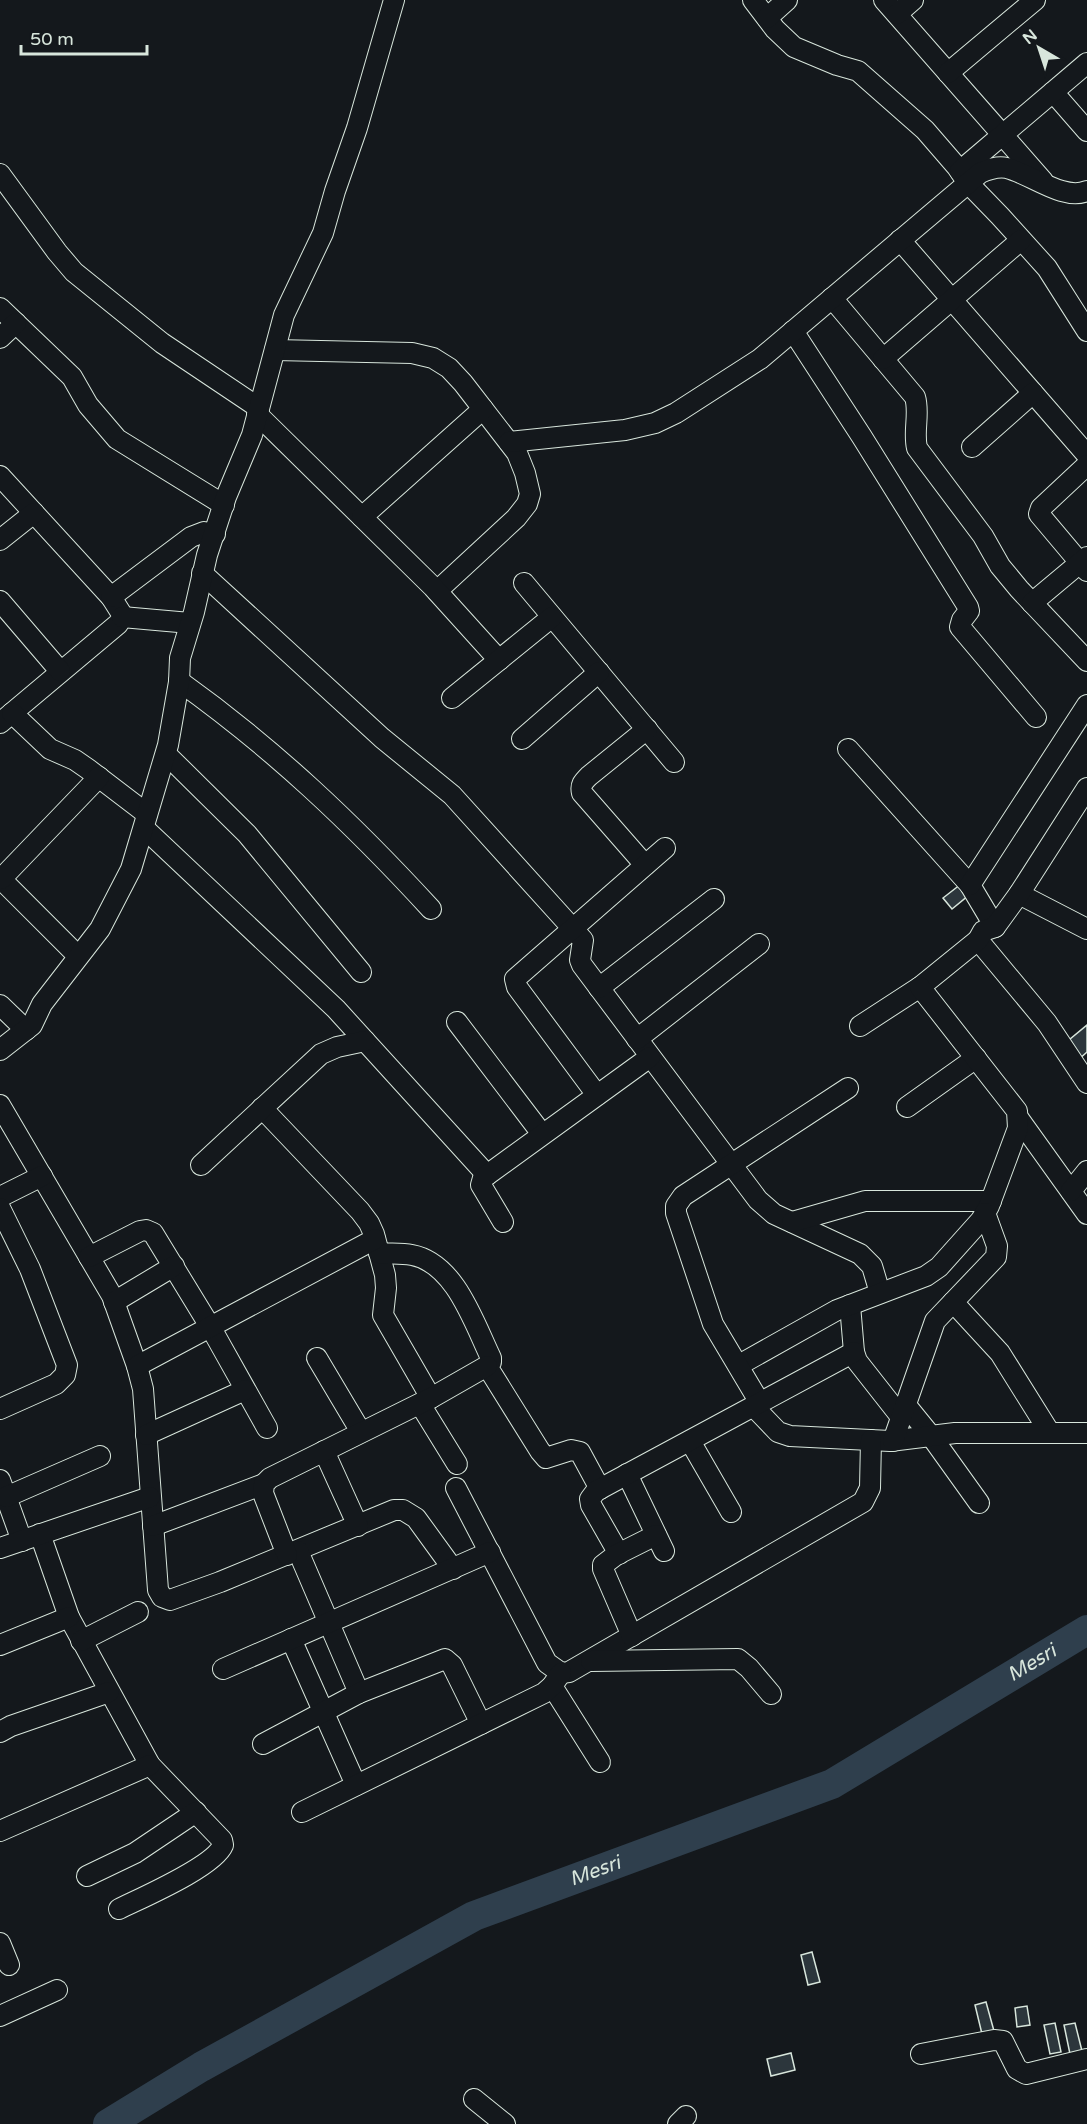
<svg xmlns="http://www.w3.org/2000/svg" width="1087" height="2124" font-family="'Varela Round',sans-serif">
  <rect width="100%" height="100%" fill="#14181c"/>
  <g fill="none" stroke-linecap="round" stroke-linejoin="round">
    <path stroke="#2f3f4d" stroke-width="30" id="s1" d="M108,2124l93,-57 273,-151 358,-132 255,-154"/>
  </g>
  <g fill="#2c363c" stroke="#d8e6dc" stroke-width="1.5">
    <path d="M961,884l8,11 -17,14 -9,-11z"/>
    <path d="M1087,1025v27l-9,8 -14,-16z"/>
    <path d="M812,1952l8,30 -12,3 -7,-30z"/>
    <path d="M986,2002l8,29 -12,3 -7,-29z"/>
    <path d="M1027,2006l3,19 -13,2 -2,-19z"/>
    <path d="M1055,2023l6,29 -11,2 -6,-29z"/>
    <path d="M1075,2023l7,28 -12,3 -6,-29z"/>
    <path d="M791,2053l4,17 -24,6 -4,-17z"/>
  </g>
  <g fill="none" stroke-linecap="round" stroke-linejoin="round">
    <g stroke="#d8e6dc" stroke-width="22">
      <g id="minor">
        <path d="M753,0l22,29 19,18 43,18 21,6 67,59 32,37 11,16 32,33 47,52 40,63"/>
        <path d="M884,0l159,181"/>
        <path d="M897,14l16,-14"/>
        <path d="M767,18l20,-18"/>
        <path d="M948,73l87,-73"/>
        <path d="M1053,92l34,39"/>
        <path d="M960,171l127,-108"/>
        <path d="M0,174l57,78 17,20 88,71 97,65"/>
        <path d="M900,240l187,215"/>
        <path d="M832,298l83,99c5,16 -2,34 2,51l66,88 17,30 19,23 68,72"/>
        <path d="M0,308l72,69 16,28 29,34 107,66"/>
        <path d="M793,331l69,106 106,170 1,4 -7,9 -2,7 76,90"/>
        <path d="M0,338l16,-15"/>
        <path d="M275,350l137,3 21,5 16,10 14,15 54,70 8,20 5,21 -3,10 -11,14 -79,73"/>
        <path d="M883,359l138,-119"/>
        <path d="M257,414l176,173 66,73"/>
        <path d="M509,442l116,-12 30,-7 21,-10 84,-54 220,-186c9,-4 17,-7 27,-5 24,6 56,33 80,23"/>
        <path d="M972,447l61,-54"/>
        <path d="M1087,465l-46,43 -2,6 48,57"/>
        <path d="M0,476l111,121 12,19 -5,8 -118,99"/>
        <path d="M362,517l121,-108"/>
        <path d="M0,540l34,-27"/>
        <path d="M202,573l180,165 70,57 131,145 -3,20 2,5 176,235 16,14 86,40 12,12 8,27"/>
        <path d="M524,583l150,179"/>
        <path d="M111,597l80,-60 13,-5 11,2"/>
        <path d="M0,601l60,70"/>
        <path d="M1032,603l55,-46"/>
        <path d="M122,617l68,6"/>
        <path d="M179,681c94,67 174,143 252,228"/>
        <path d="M452,698l100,-81"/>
        <path d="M12,713l38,36 25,11 13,9 59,45"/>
        <path d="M522,739l77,-67"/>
        <path d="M848,749l122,136 25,42"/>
        <path d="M166,754l81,80 114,138"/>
        <path d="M144,828l192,181 151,166"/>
        <path d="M645,865l-63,-72c-2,-8 1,-11 7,-17l58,-47"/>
        <path d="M0,878l78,78"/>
        <path d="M1,879l98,-102"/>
        <path d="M970,885l117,-180"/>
        <path d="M1019,894l68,35"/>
        <path d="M978,940l69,83 40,60"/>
        <path d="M599,988l115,-89"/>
        <path d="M0,1005l26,25"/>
        <path d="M457,1022l85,112"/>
        <path d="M860,1026l60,-39 58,-47 5,-9 12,-4 24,-33 68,-106"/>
        <path d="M637,1039l122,-95"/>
        <path d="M0,1050l32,-25 10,-21 58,-75 31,-60 37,-124 11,-63 1,-24 14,-46 13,-57 19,-58 26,-62 32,-120 39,-82 12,-42 22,-63 37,-128"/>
        <path d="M597,1095l-80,-108 -2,-8 150,-131"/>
        <path d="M0,1105l112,191 25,70 6,23 15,201 4,7 8,3 50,-18 174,-72h9l13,8 37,51"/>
        <path d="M907,1107l69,-49"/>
        <path d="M262,1108l98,103 9,12 5,11 11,41 1,13 -3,27 48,83"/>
        <path d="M1019,1119l68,95"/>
        <path d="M201,1165l120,-111 16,-7 28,-6"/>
        <path d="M1071,1191l16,-20"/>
        <path d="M0,1197l42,-21"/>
        <path d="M0,1208l30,61 37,96 -2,10 -9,9 -56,25"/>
        <path d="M503,1222l-22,-37 2,-7 167,-121"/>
        <path d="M792,1222l73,-21h126"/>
        <path d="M379,1253c11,1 22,0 33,2 43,8 62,68 79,103v4l-4,4 53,85 6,7 25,-8 9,2 20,37"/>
        <path d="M89,1257l51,-26 6,-1 7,3 58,95 56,100"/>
        <path d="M114,1302l60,-36"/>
        <path d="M953,1302l47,51 50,80"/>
        <path d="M850,1305l4,47 3,9 44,56"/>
        <path d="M317,1358l44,74"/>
        <path d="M739,1365l98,-55 89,-34 13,-9 42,-47 8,-14 29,-78 -1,-17 -97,-124"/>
        <path d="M137,1366l238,-127"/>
        <path d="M760,1403l-47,-79 -37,-111v-7l7,-10 165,-108"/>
        <path d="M420,1404l37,60"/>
        <path d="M905,1404l26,32 48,67"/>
        <path d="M754,1407l24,25 12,4 100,5 65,-8h132"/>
        <path d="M146,1435l99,-45"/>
        <path d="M690,1441l41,71"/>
        <path d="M893,1441l42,-120 61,-64 1,-11 -12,-33"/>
        <path d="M324,1451l34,75"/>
        <path d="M627,1474l37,77"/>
        <path d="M0,1480l22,61"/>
        <path d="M456,1488l91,175 14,10 8,-1 294,-170 7,-14 1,-48"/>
        <path d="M6,1497l94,-41"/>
        <path d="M153,1526l111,-42"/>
        <path d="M40,1534l29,83 81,148 72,75 1,5c-9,22 -82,53 -104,64"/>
        <path d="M0,1548l150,-51"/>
        <path d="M298,1551l61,142"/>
        <path d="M619,1554l-28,-49 -1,-6 6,-8 258,-139"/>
        <path d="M287,1555l-24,-62 1,-9 6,-6 161,-80 56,-32"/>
        <path d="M632,1636l-29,-67v-4l13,-10 40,-20"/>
        <path d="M291,1639l65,146"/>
        <path d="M81,1641l57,-29"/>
        <path d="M0,1645l69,-28"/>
        <path d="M591,1661l147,-2 11,9 22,26"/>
        <path d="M223,1669l267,-117"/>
        <path d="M552,1686l48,76"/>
        <path d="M0,1732l11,-6 98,-34"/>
        <path d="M263,1744l96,-51 86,-34 7,6 29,59"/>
        <path d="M302,1812l242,-119 8,-7 9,-13"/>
        <path d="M0,1831l150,-66"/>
        <path d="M87,1876l48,-23 61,-41"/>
        <path d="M0,1943l9,22"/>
        <path d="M0,2016l57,-26"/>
        <path d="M921,2054l73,-14 9,1 14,28 9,5 61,-15"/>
        <path d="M474,2099l31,25"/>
        <path d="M678,2124l8,-8"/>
      </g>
    </g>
    <use href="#minor" stroke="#14181c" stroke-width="20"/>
  </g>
  <g text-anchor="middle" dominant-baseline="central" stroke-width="4.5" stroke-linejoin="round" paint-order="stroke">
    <g font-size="20" font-style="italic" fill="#d8e6dc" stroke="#14181c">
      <text stroke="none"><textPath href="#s1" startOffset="1036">Mesri</textPath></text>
      <text stroke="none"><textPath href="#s1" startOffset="550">Mesri</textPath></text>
    </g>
  </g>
  <g transform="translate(1039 48) rotate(321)" stroke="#14181c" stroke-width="4.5" paint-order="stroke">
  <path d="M0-4.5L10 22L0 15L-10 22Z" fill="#d8e6dc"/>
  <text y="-9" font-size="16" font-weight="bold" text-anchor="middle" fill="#d8e6dc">N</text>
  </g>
  <path d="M21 45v9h126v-9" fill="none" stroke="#d8e6dc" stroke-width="3"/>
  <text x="30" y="45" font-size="18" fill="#d8e6dc" stroke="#14181c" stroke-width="4.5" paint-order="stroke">50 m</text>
</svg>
